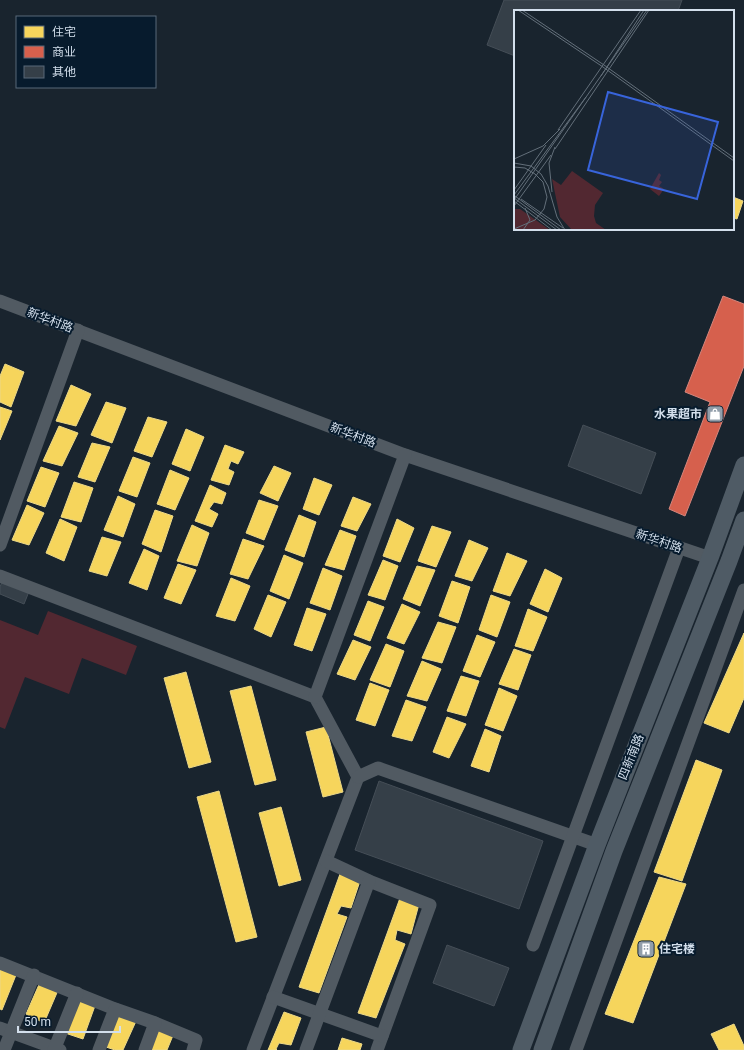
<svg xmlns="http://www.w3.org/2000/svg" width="744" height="1050" font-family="Roboto,'Noto Sans SC',sans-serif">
  <rect width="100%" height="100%" fill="#19242e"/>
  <path fill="#522831" d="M48,611l89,35 -11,29 -44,-17 -13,36 -44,-17 -20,52 -5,-2v-107l38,15z"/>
  <g fill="#f6d55c" stroke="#ecd887">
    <path d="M733,197l10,4 -6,18 -4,-1z"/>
    <path d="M5,364l19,8 -13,35 -11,-5v-26z"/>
    <path d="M71,385l20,9 -15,32 -20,-5z"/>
    <path d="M106,402l20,6 -14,35 -21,-8z"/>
    <path d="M0,407l12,4 -12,29z"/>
    <path d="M148,417l19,5 -15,35 -18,-6z"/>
    <path d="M59,426l19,7 -16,33 -19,-5z"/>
    <path d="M186,429l18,8 -14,34 -18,-7z"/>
    <path d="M92,443l18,4 -15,35 -17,-5z"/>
    <path d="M225,445l19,7 -6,12 -7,-3 -3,8 6,3 -5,13 -18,-5z"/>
    <path d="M133,457l17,6 -13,34 -18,-6z"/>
    <path d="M274,466l17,7 -13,28 -18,-8z"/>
    <path d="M41,467l18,6 -14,34 -18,-6z"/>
    <path d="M170,470l19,8 -14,32 -18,-6z"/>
    <path d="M314,478l18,7 -13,30 -16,-6z"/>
    <path d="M74,482l19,6 -12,34 -20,-5z"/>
    <path d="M210,485l16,8 -4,11 -8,-2 -5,7 9,5 -6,13 -17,-6z"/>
    <path d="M118,496l17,8 -12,33 -19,-7z"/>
    <path d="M353,497l18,7 -14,27 -16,-5z"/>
    <path d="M259,500l19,6 -14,34 -18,-7z"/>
    <path d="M27,505l17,8 -15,32 -17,-5z"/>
    <path d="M155,510l18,6 -12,36 -19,-8z"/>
    <path d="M299,515l17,7 -12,35 -19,-7z"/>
    <path d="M60,519l17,8 -13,34 -18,-8z"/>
    <path d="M397,519l17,9 -14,34 -17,-6z"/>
    <path d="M192,525l17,8 -12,33 -20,-5z"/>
    <path d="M432,526l19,6 -15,35 -18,-6z"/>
    <path d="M340,530l16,6 -12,34 -19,-5z"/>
    <path d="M102,537l19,5 -14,34 -18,-5z"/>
    <path d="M243,539l21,7 -16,33 -18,-5z"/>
    <path d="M469,540l19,8 -16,33 -17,-5z"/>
    <path d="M144,549l15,7 -12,34 -18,-7z"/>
    <path d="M507,553l20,8 -17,35 -17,-5z"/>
    <path d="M284,555l19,8 -14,36 -19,-8z"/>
    <path d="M383,560l15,6 -13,34 -17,-5z"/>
    <path d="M178,564l18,6 -15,34 -17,-6z"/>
    <path d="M417,566l18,4 -15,36 -17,-7z"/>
    <path d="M323,568l19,8 -12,34 -20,-7z"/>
    <path d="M545,569l17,9 -14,34 -18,-8z"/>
    <path d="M231,578l19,8 -15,35 -19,-5z"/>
    <path d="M452,581l18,6 -12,36 -19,-7z"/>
    <path d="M268,595l18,7 -15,35 -17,-8z"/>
    <path d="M491,595l19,7 -13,35 -18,-7z"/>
    <path d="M368,601l16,6 -14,34 -16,-6z"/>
    <path d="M402,604l18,8 -16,32 -17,-6z"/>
    <path d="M307,608l19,6 -14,37 -18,-6z"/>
    <path d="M528,609l19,8 -14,34 -18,-5z"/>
    <path d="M438,622l18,5 -14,36 -20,-5z"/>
    <path d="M744,633v65l-15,35 -25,-10z"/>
    <path d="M477,635l18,7 -15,35 -17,-6z"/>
    <path d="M353,640l18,7 -16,33 -18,-6z"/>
    <path d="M386,644l18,7 -14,36 -20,-7z"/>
    <path d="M514,649l17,6 -13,35 -19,-6z"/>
    <path d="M422,661l19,8 -14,32 -20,-5z"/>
    <path d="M186,672l25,90 -22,6 -25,-90z"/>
    <path d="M461,676l18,5 -13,35 -19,-5z"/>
    <path d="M370,683l19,7 -14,36 -19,-6z"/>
    <path d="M251,686l25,94 -21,5 -25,-94z"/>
    <path d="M499,688l18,8 -14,35 -18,-6z"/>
    <path d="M406,700l20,7 -14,34 -20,-5z"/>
    <path d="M447,717l19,7 -17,34 -16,-6z"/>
    <path d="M326,727l17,65 -20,5 -17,-65z"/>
    <path d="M485,729l16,7 -12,36 -18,-6z"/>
    <path d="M696,760l26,10 -40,111 -28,-9z"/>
    <path d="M219,791l38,146 -21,5 -39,-145z"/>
    <path d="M281,807l20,73 -22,6 -20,-73z"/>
    <path d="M340,874l20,7 -9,27 -10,-2 -4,8 10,3 -28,76 -20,-6z"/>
    <path d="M659,877l27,7 -53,139 -28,-9z"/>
    <path d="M400,898l19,6 -8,30 -14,-4 -2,10 10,4 -29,74 -18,-5z"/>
    <path d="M0,968l16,7 -14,35 -2,-1z"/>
    <path d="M41,980l18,8 -15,35 -18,-9z"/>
    <path d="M80,996l16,7 -13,36 -18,-6z"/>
    <path d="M118,1011l19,8 -14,31h-8l-12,-4z"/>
    <path d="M284,1012l17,6 -10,27 -12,-2 -3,6 1,1h-9z"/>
    <path d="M734,1024l10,22v4h-25l-8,-16z"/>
    <path d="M156,1026l18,7 -7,17h-21z"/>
    <path d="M342,1038l20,6 -2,6h-22z"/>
  </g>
  <path fill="#d6604d" stroke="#d5867d" d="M723,296l21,8v62l-59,150 -16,-7 41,-107 -25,-10z"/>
  <g fill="#353f48" stroke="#454e57">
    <path d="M504,0h178l-4,11h-163v45l-28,-11z"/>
    <path d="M583,425l73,28 -15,41 -73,-28z"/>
    <path d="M3,579l27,10 -6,15 -24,-10v-7z"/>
    <path d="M379,781l164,60 -24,68 -164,-59z"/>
    <path d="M447,945l62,23 -15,38 -61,-23z"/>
  </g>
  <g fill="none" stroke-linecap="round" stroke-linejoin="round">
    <g stroke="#515a62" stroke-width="13">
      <path d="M0,301l405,154 305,103"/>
      <path d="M0,545l78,-215"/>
      <path d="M0,576l315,121 43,80 -105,273"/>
      <path d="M315,697l90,-242"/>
      <path d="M358,777l20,-9 219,77"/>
      <path d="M326,861l43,20 61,24 -53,145"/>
      <path d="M533,945l146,-397"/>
      <path d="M0,963l115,46 40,14 41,17 -3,10"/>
      <path d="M273,997l109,39"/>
      <path d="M0,1028l60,22"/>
      <path d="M4,1050l30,-75"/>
      <path d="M54,1050l23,-57"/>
      <path d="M99,1050l16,-41"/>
      <path d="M145,1050l10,-27"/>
      <path d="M306,1050l63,-169"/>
      <path d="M576,1050l168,-460"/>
    </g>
    <g stroke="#4f5b65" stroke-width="17">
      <path d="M521,1050l76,-205 113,-287 34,-93"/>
      <path d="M542,1050l72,-199 115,-290 15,-41"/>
    </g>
  </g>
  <defs>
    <g id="shop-square" transform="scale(0.9)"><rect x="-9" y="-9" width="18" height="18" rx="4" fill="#929eaa" stroke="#071b2d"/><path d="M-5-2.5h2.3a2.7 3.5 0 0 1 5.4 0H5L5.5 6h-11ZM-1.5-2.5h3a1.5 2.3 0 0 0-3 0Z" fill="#fff"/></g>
    <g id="building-square" transform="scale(0.9)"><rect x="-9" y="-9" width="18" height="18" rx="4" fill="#929eaa" stroke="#071b2d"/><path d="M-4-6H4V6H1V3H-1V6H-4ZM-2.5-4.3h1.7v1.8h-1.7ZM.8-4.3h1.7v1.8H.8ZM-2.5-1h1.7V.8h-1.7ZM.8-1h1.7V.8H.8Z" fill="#fff"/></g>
  </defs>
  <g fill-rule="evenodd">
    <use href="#shop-square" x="715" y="414"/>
    <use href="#building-square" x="646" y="949"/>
  </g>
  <g text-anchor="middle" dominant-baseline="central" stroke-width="4" stroke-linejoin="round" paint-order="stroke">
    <g font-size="12" fill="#d3dfec" stroke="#071b2d">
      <text transform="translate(50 320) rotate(21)">新华村路</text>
      <text transform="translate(353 435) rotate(21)">新华村路</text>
      <text transform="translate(659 541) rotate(19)">新华村路</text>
      <text transform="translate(631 757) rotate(-68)">四新南路</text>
    </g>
    <g font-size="12" font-weight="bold" fill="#d3dfec" stroke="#071b2d" text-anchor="end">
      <text x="702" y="414">水果超市</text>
      <text x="659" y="949" text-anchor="start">住宅楼</text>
    </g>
  </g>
  <g transform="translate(514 10)">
    <rect width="220" height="220" fill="#19242e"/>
    <path d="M58,161l31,22 -8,12 -1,11 2,7 10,7h-34l-12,-13 -8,-38 9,6zM145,163l2,2 -2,5 3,2 -3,4 5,3 -5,7 -9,-7zM0,199h6l30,21h-36z" fill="#522831"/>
    <path fill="none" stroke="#636f7a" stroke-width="1" d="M4,0l85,57 131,94M8,0l82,55 130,93M87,66l43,-66M44,120l83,-120M41,139l94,-139M0,149l29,-13 17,-17M0,153l17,3 10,8 7,12 9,31 8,13M0,157l11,1 10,6 8,8 4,15 -3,12 -9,11 -21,9M0,180l32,-45M38,182l-3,-29 6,-16M0,185l72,-98M1,186l46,34M0,188l43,32M7,189l42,29M0,190l133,-190M0,191l38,29M0,196l37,-51M9,220l7,-10 -5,-12"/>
    <path fill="#3864db" fill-opacity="0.15" stroke="#3864db" stroke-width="2" d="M94,82l110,30 -21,77 -109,-29z"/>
    <rect width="220" height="220" fill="none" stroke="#d3dfec" stroke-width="2"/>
  </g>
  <rect x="16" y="16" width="140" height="72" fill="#071b2d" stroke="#596979"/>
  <rect x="24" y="26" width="20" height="12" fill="#f6d55c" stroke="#596979"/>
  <text x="52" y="36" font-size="12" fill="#d3dfec">住宅</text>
  <rect x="24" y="46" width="20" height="12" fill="#d6604d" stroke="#596979"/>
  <text x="52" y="56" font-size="12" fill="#d3dfec">商业</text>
  <rect x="24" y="66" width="20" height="12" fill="#353f48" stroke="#596979"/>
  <text x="52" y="76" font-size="12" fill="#d3dfec">其他</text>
  <path d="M18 1026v6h102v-6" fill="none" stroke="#d3dfec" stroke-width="2"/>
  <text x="24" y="1026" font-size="12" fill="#d3dfec" stroke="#071b2d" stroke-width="3" paint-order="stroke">50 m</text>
</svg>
